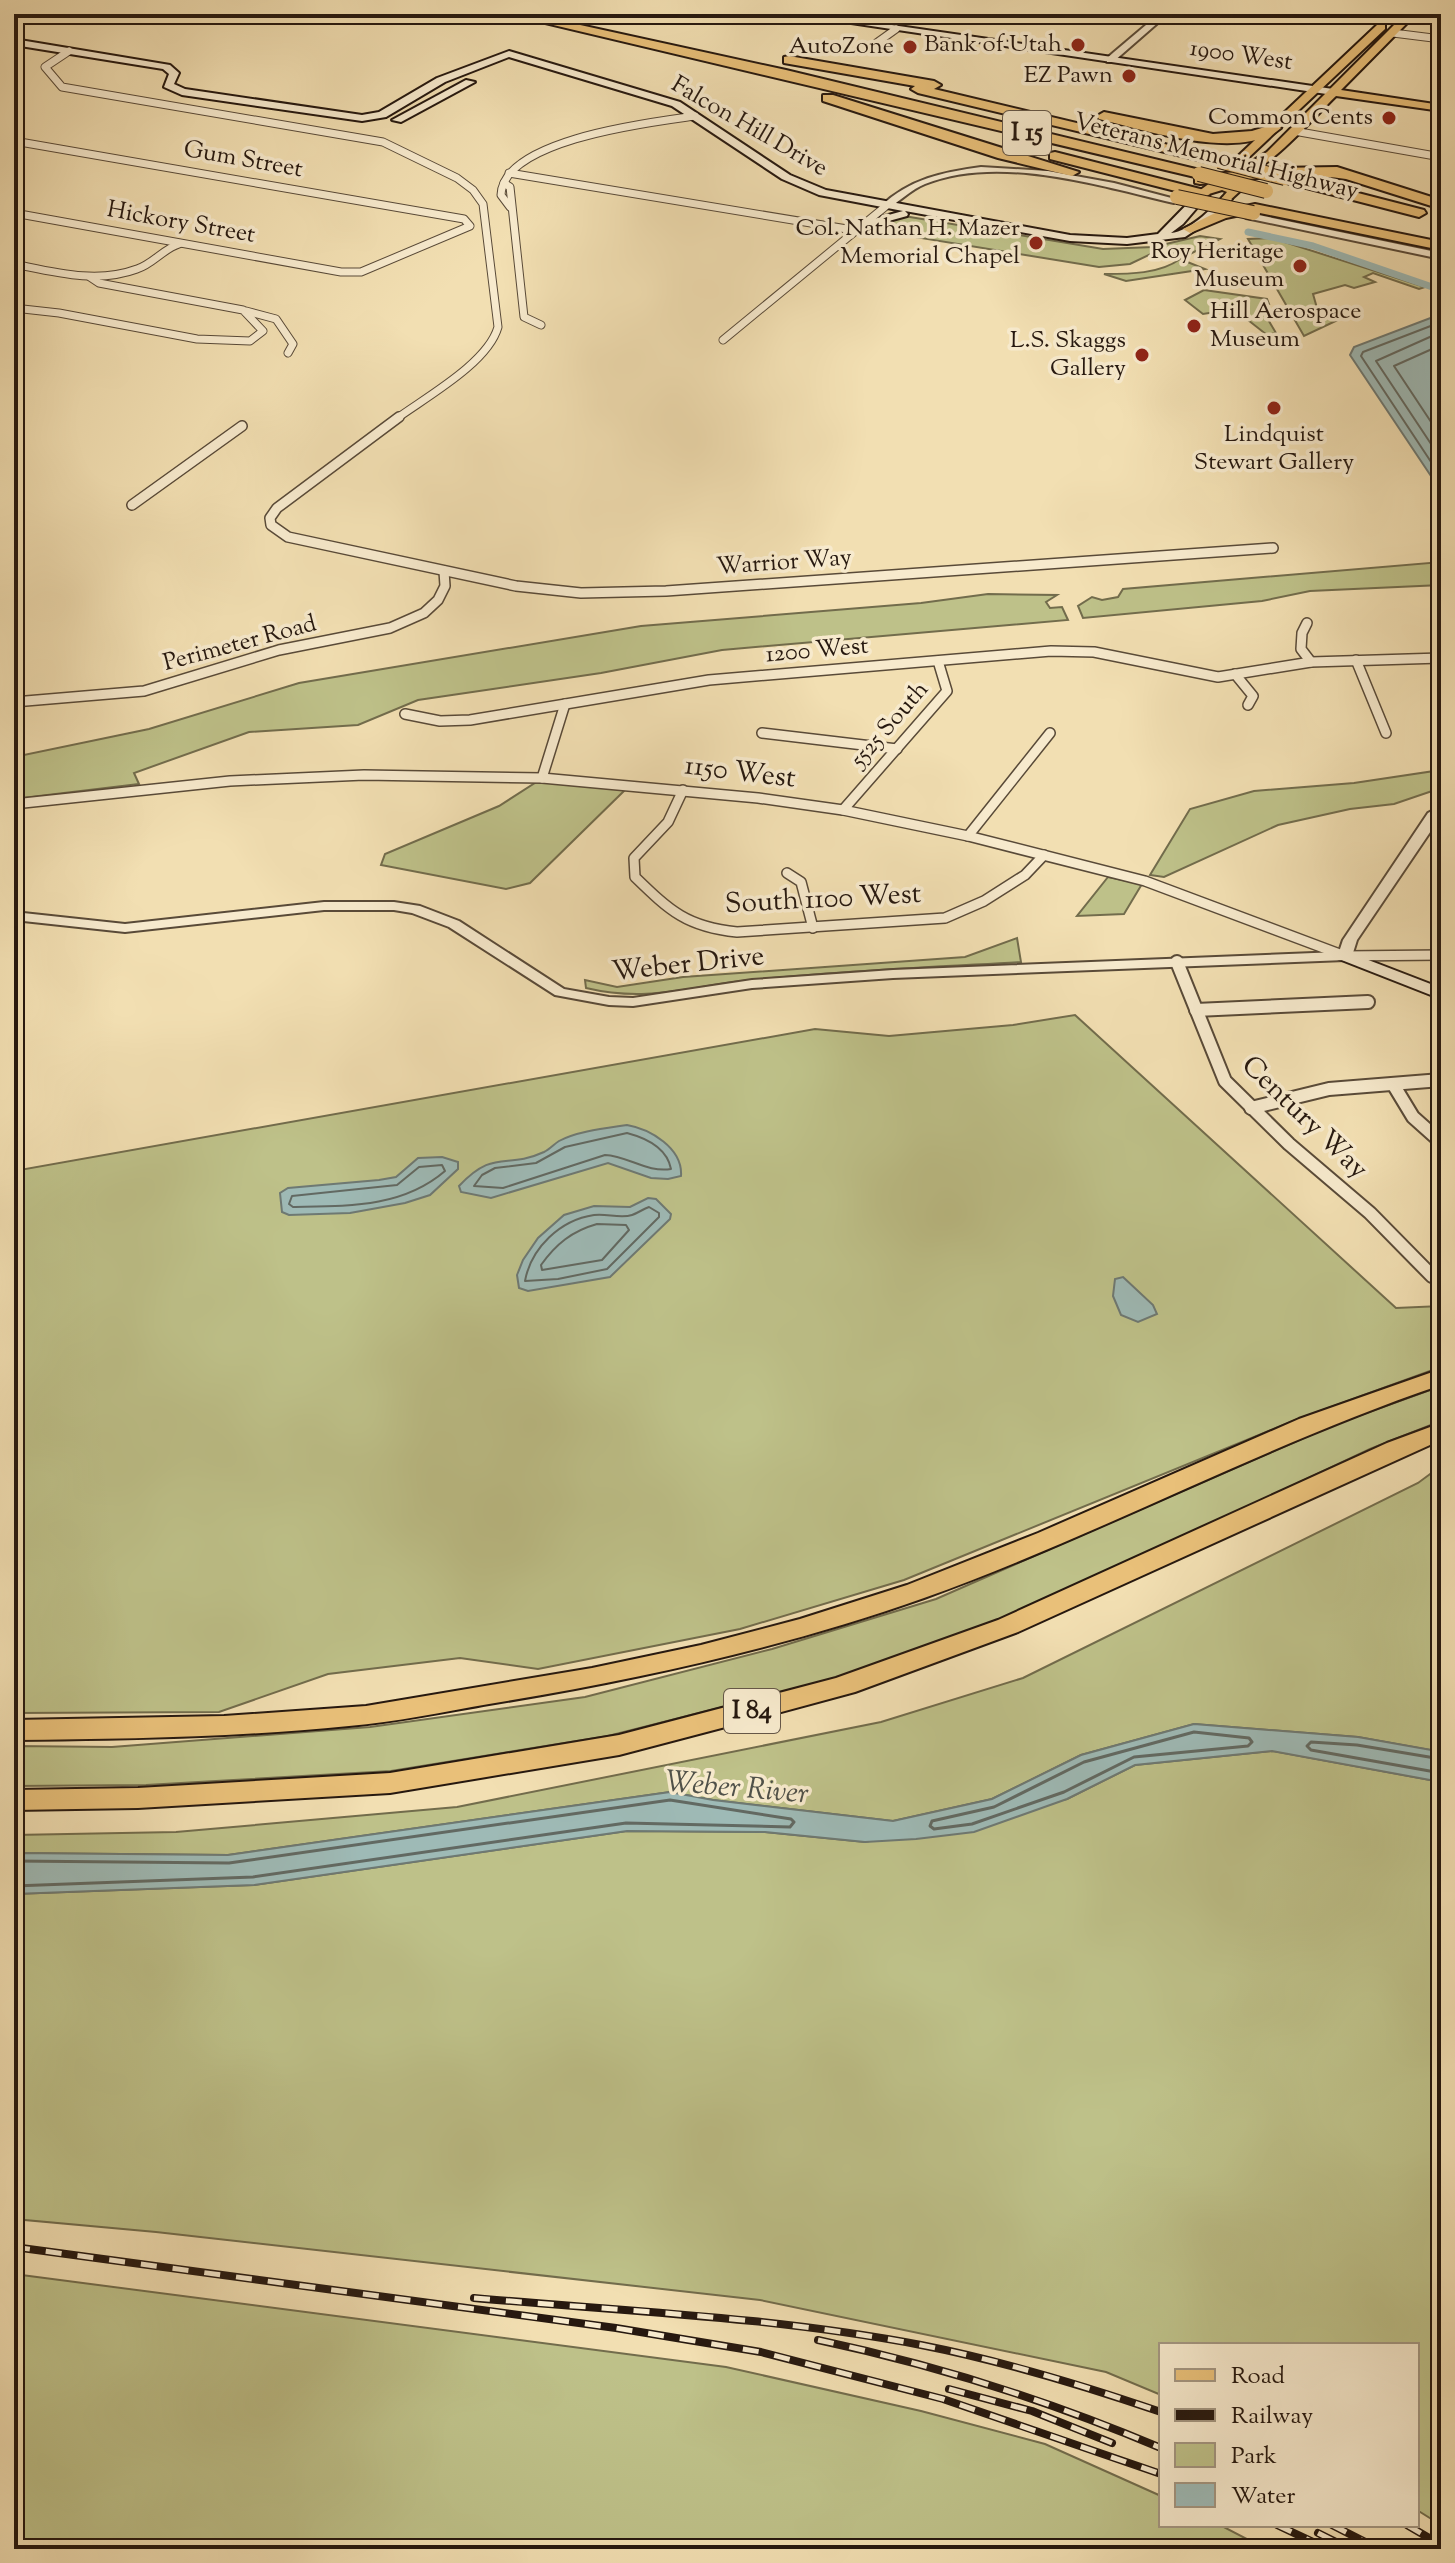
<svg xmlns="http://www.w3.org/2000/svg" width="1455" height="2563" font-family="'Sorts Mill Goudy',serif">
  <rect width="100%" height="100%" fill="#f2dfb2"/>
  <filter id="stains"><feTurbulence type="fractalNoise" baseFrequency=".0025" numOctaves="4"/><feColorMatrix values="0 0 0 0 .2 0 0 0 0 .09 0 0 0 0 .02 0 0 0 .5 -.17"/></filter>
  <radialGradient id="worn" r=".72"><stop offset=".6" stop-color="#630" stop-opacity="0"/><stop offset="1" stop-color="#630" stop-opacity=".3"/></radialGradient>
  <g fill="#bec189" stroke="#726c4c" stroke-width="2">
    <path d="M904,216l199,33 50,-2 47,-11 20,3 -30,15 -35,-2 -25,12 -31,3 -221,-36v-3l11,-9z"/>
    <path d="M1272,238l153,49 -6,2 -46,-16 -9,4 11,5 -21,6 -9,-3 -32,9 4,14 25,10 -38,18 -56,-97z"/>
    <path d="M1180,259l25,10 -79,12 -22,-7c25,0 56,0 76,-15z"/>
    <path d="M1204,290l63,9 2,5 -9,2 16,27 -9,2 -33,-26 -31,5 -18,-14z"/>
    <path d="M1441,562v23l-131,6 -48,10 -179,17 -5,-12 14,-9 10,3 16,-3 5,-8z"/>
    <path d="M988,594l69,1 -11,7 4,6 12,-1 6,13 -346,30 -121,23 -183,27 -60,25 -109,7 -115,41 5,11 -125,15v-42l135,-28 150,-46 342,-57 280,-23z"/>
    <path d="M1441,770v18l-47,16 -44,5 -72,16 -114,52 -14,-2 40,-66 64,-18 100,-8z"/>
    <path d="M538,781l88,8 -96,94 -24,6 -125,-24 4,-11 114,-48z"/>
    <path d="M1108,877l34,7 -18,30 -47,2z"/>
    <path d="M1017,938l4,24c-90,5 -181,9 -270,18 -62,6 -102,23 -165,8l-1,-8 32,7 66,-10 282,-20z"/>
    <path d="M1075,1015l321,293 45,-2v61l-143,52 -394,161 -164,49 -202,40 -78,-11 -132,16 -109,38 -205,1v-542l801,-142 74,7 124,-11z"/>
    <path d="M1441,1386v35l-71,28 -361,170 -172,59 -229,58 -217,35 -245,14 -132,1v-40l98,1 258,-20 215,-30 187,-48 164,-50 400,-175z"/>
    <path d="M1441,1466v286l-83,-15 -164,-13 -113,31 -89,44 -99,22 -180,-21 -43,-8 -442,63 -214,-2v-18l162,-3 281,-25 424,-85 142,-44 395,-195z"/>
    <path d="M1273,1751l168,31v743l-24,-15v-165h-256v50l-55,-23 -346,-72 -604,-68 -142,-13v-325l240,-9 373,-54 138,1 100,10 202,-43 68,-34z"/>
    <path d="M14,2274l712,93 195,44 124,33 116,52v29h59l46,24h-1252z"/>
  </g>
  <g fill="#9ebab6" stroke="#6e7973" stroke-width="2">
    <path d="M1441,314v177l-91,-136 4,-8z"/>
    <path d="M627,1125c23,4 56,23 54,51l-13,3 -17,-1 -43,-15 -117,35 -30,-6 -2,-6c36,-38 46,-16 85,-34 6,-3 10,-8 15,-11 18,-10 48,-13 68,-16z"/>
    <path d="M442,1157l16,5v7l-28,26 -25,8 -55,10 -61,2 -7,-3 -2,-19 8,-5 91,-8 17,-3 22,-19z"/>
    <path d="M648,1198l8,1 15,15 -1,5 -60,58 -82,14 -9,-3 -2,-13 6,-15 15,-22 26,-23 30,-9 36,1z"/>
    <path d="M1123,1277l30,28 4,9 -19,8 -17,-7 -8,-19 2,-17z"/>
    <path d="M1194,1724l164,13 79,14 4,1v30l-169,-31 -137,14 -68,34 -93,33 -58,7 -51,3 -100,-10 -138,-1 -373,54 -240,9v-41l214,2 442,-63 43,8 180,21 99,-22 89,-44z"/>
  </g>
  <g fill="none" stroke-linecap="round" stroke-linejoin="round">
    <g stroke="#626962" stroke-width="2">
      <path d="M1441,322l-78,30 -2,4 80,121"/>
      <path d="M1441,332l-65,29 65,98"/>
      <path d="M1441,345l-47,21 47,71"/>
      <path d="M627,1133c19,5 40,15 44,36 -24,4 -43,-13 -66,-14l-102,33 -29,-2 8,-11 13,-7 41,-5 29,-16z"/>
      <path d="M442,1165l3,6c-43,37 -98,35 -152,36l-4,-3 3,-8 105,-11 22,-18z"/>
      <path d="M649,1207l10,6v4l-52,52 -49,10 -33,2c6,-33 35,-61 69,-66 12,-2 26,4 38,0 6,-2 11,-6 17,-8z"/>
      <path d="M597,1224l29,1 3,5 -27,30 -60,10 -1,-5c15,-21 31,-34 56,-41z"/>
    </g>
    <g stroke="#626962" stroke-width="3">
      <path d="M1194,1732l55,6 3,4 -4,4 -114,11 -70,35 -92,32 -38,5 -4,-3 2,-5 62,-14 90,-45z"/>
      <path d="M1441,1759l-84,-14 -46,-3 -4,4 4,4 130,23"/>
      <path d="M14,1861l215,2 441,-63 121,19 3,3 -4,5 -164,-4 -373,54 -239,9"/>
    </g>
    <path stroke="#9ebab6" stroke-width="7" d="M1248,232l65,14 128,44"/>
    <g stroke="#594a38" stroke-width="9">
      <g id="minor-far2">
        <path d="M1393,33l48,6"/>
        <path d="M868,49l28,-20"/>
        <path d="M69,51l-24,16 17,20 321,55 74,36 16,12 10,14 15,123c-10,36 -72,70 -102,92"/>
        <path d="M1294,131l147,26"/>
        <path d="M14,141l450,78 6,7 -109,46h-20l-327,-59"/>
        <path d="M509,173l350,58"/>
        <path d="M504,183l6,4 14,130 17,8"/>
        <path d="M510,207l-9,-12c2,-56 152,-73 194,-79"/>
        <path d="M14,264c40,8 83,20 123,5 16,-5 26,-20 42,-25"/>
        <path d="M14,308l45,5 138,26 53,2 13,-10 -20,-21 -144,-27 -9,-6"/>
        <path d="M246,311l30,8 17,25 -5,9"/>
        <path d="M723,340l163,-134"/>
      </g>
    </g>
    <g stroke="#594a38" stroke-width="12">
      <g id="minor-far1">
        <path d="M399,417l-122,91 -7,10 1,7 17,12 228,49 65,7 85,-2 607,-43"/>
        <path d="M132,505l110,-79"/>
        <path d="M1437,619l4,22"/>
        <path d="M1307,623l-5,10 -1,16 10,13"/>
        <path d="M1356,660l30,73"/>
        <path d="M1235,674l18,22 -5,9"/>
        <path d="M14,702l130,-11 135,-41 111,-22 34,-15 14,-13 7,-14 -1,-15"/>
        <path d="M405,714l35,7 30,-1 239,-40 342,-29 43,1 124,25 93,-15 130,-4"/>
        <path d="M762,733l135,16"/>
        <path d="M542,778l23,-74"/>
        <path d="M683,790l-15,32 -34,36 1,19c35,34 52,50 102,55l208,-14 39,-17 41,-26 19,-20"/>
        <path d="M14,804l216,-23 134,-6 178,3 216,20 85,12 125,26 177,45 200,75 96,-1"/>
        <path d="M843,810l104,-119 -9,-30"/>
        <path d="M968,836l82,-103"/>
        <path d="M787,873l14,9 12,46"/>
      </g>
    </g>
    <g stroke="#594a38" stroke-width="16">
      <g id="minor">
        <path d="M1177,962l48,119 64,63 81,69 62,63 9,4"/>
        <path d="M1196,1010l172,-8"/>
        <path d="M1393,1084l20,33 28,25"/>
        <path d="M1251,1108l78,-19 112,-9"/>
      </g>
    </g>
    <g stroke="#594a38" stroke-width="4">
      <g id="tertiary">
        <path d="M1159,14h9l-55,48h-6v-4z"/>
        <path d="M981,167l67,4 66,12 65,17 -5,3c-74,-17 -175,-49 -249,-19 -13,5 -24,16 -36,24l-8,-2c29,-27 62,-34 100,-39z"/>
        <path d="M1249,213l192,40v6l-195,-41v-4z"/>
        <path d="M1441,806v10l-84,124 -5,16 -7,4 -452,18 -141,10 -119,18 -24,-1 -54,-10 -106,-68 -37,-14 -18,-3h-70l-199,22 -111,-12v-8l111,12 199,-22h70l26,4 39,15 105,68 45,8 24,1 119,-18 141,-10 446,-18 4,-12 85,-127z"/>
      </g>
    </g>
    <g stroke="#26180f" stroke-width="4">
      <g id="secondary">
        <path d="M791,14h25l517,75 5,3 -5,3z"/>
        <path d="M14,39l156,26 9,8 -5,11 11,5 177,26 17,-3 58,-34 72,-27 171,51 110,73 36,15 244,45 57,3 31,-4 41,-42h8v4l-24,28 -12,9c19,-2 39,-23 52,-36l9,2 -17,18 -30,20 -58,7 -57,-3 -165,-30 3,3 -1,2 -40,11 -4,-1v-4l40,-11 -84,-16 -37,-16 -110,-73 -163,-49 -64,25 -59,35 -24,4 -180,-26 -18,-8 5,-13 -6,-5 -149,-24z"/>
        <path d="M466,80l9,2 -74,40 -9,-2z"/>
        <path d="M1345,951l96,37v11l-102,-40 -2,-3 2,-3z"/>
      </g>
    </g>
    <g stroke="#26180f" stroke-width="4">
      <g id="primary">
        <path d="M1405,14h11l-75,76 100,15v6l-105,-15c-21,20 -75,84 -104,82v-6l10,-6 -8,-6 2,-2 141,-133h8v4l-138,130 4,3 16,-10z"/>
        <path d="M1210,183h18l12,8 -13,12 -6,-4 6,-7 -5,-2 -23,7v-6z"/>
      </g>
    </g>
    <g stroke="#26180f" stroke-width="4">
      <g id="motorway">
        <path d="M507,14h23l256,56 418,101 1,4 70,-7 62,-1 104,33v9l-95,-30c-49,-7 -97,0 -146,5l-5,-1v-6z"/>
        <path d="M789,56l145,25 7,4 -7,4 285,68 7,4 -7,4 -301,-72 -7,-4 4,-3 -131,-23v-6z"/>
        <path d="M823,95h10l246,77 -7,4 -74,-18 -175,-57z"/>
        <path d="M1104,112l109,22 39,-3 22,-7 7,4c-40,34 -136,2 -182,-9l-2,-3z"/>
        <path d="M1055,152l153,39 2,3 -7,4 -153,-39v-6z"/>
        <path d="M1292,176l132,34 2,3 -7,4 -132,-34 -2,-3z"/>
        <path d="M1255,204l186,38v8l-186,-38 -29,6 -36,15 -7,-4 34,-17z"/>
        <path d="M1441,1369v16c-177,60 -341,150 -517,213 -141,50 -287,82 -435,106 -46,8 -93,18 -140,22 -111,11 -223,13 -335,14v-20l210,-4 142,-10 226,-38 109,-23 99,-26 107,-34 131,-52 261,-114z"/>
        <path d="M1441,1423v17l-423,192 -163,60 -122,33 -114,30 -229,38 -252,15 -124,2v-20l124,-2 252,-15 229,-38 217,-57 162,-58 389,-177z"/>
      </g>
    </g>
    <use href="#minor-far2" stroke="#f7eacd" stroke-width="7"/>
    <use href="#minor-far1" stroke="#f7eacd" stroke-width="9"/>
    <use href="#minor" stroke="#f7eacd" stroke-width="12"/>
    <use href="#tertiary" fill="#f7eacd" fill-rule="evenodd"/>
    <use href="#secondary" fill="#f7eacd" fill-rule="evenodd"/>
    <use href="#primary" fill="#e9c079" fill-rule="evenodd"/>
    <use href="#motorway" fill="#e9c079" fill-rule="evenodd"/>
    <g stroke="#26180f" stroke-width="8">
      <g id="rail">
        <path d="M14,2247l602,81 145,24 182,47 218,75"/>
        <path d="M474,2298c149,13 300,19 447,47 82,16 161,40 240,67"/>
        <path d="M818,2340c118,25 232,61 343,108"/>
        <path d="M949,2389l83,22 80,32"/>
        <path d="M1277,2525l51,24"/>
        <path d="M1332,2525l47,24"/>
        <path d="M1407,2525l34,20"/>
        <path d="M1318,2533l32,16"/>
      </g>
    </g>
    <use href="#rail" stroke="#f7eacd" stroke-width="5" stroke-dasharray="16" stroke-linecap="butt"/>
    <g stroke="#26180f" stroke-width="16" stroke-linecap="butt">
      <g id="motorway-bridge">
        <path d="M1219,161l66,17"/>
        <path d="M1199,174l67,17"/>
        <path d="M1177,197l76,16"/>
      </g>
    </g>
    <use href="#motorway-bridge" stroke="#e9c079" stroke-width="14"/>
  </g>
  <g fill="#8f2418" stroke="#f7eacd" stroke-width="3">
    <circle cx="1078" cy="45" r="8"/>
    <circle cx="910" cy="47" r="8"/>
    <circle cx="1129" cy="76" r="8"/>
    <circle cx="1389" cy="118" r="8"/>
    <circle cx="1036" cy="243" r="8"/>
    <circle cx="1300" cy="266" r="8"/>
    <circle cx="1194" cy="326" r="8"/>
    <circle cx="1142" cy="355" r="8"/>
    <circle cx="1274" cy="408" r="8"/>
  </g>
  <g text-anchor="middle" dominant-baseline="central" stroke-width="7" stroke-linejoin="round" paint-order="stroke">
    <g font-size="24" fill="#26180f" stroke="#f7eacd" text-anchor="end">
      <text x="1062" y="45">Bank of Utah</text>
      <text x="894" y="47">AutoZone</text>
      <text x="1113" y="76">EZ Pawn</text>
      <text x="1373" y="118">Common Cents</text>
      <text x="1020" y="229">Col. Nathan H. Mazer<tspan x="1020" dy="28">Memorial Chapel</tspan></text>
      <text x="1284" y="252">Roy Heritage<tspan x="1284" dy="28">Museum</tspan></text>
      <text x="1210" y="312" text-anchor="start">Hill Aerospace<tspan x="1210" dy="28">Museum</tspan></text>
      <text x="1126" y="341">L.S. Skaggs<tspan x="1126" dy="28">Gallery</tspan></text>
      <text x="1274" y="435" text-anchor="middle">Lindquist<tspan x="1274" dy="28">Stewart Gallery</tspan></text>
    </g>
    <g font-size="24" fill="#26180f" stroke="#f7eacd">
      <text transform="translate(1241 56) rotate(8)">1900 West</text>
      <text transform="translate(749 127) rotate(30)">Falcon Hill Drive</text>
      <text transform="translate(1216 157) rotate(14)">Veterans Memorial Highway</text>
      <text transform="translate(243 160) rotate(10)">Gum Street</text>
      <text transform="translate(181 223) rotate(10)">Hickory Street</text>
      <text transform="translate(784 563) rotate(-4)">Warrior Way</text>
      <text transform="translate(240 644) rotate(-15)">Perimeter Road</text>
      <text transform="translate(817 651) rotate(-5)">1200 West</text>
      <text transform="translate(890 725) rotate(-49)">5525 South</text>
    </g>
    <g fill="#f7eacd" stroke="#655748" stroke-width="2">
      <rect x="1003" y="111" width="48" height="44" rx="6"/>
      <rect x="724" y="1689" width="56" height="44" rx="6"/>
    </g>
    <g font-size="26" font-weight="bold" fill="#26180f">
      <text x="1027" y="133">I 15</text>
      <text x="752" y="1711">I 84</text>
    </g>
    <g font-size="28" fill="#26180f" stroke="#f7eacd">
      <text transform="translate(740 773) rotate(7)">1150 West</text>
      <text transform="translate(823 900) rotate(-3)">South 1100 West</text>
      <text transform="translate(688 965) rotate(-6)">Weber Drive</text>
      <text transform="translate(1304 1118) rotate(44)">Century Way</text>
    </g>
    <g font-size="30" font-style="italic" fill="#505149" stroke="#f7eacd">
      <text transform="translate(737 1789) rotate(5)">Weber River</text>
    </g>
  </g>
  <rect width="1455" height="2563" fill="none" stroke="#f2dfb2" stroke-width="48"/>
  <rect x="16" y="16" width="1423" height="2531" fill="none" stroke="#26180f" stroke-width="4"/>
  <rect x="24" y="24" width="1407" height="2515" fill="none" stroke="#26180f" stroke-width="2"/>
  <rect x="1159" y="2343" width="260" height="184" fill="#f7eacd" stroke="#a39681" stroke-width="2"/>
  <rect x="1175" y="2369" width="40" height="12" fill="#e9c079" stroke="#a39681" stroke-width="2"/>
  <text x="1231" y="2383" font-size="24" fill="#26180f">Road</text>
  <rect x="1175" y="2409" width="40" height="12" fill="#26180f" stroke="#a39681" stroke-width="2"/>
  <text x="1231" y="2423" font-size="24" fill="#26180f">Railway</text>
  <rect x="1175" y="2443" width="40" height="24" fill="#bec189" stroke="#a39681" stroke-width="2"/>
  <text x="1231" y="2463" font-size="24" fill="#26180f">Park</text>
  <rect x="1175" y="2483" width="40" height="24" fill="#9ebab6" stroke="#a39681" stroke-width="2"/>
  <text x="1231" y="2503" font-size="24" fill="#26180f">Water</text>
  <rect width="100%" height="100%" filter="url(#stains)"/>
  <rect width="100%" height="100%" fill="url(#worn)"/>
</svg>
